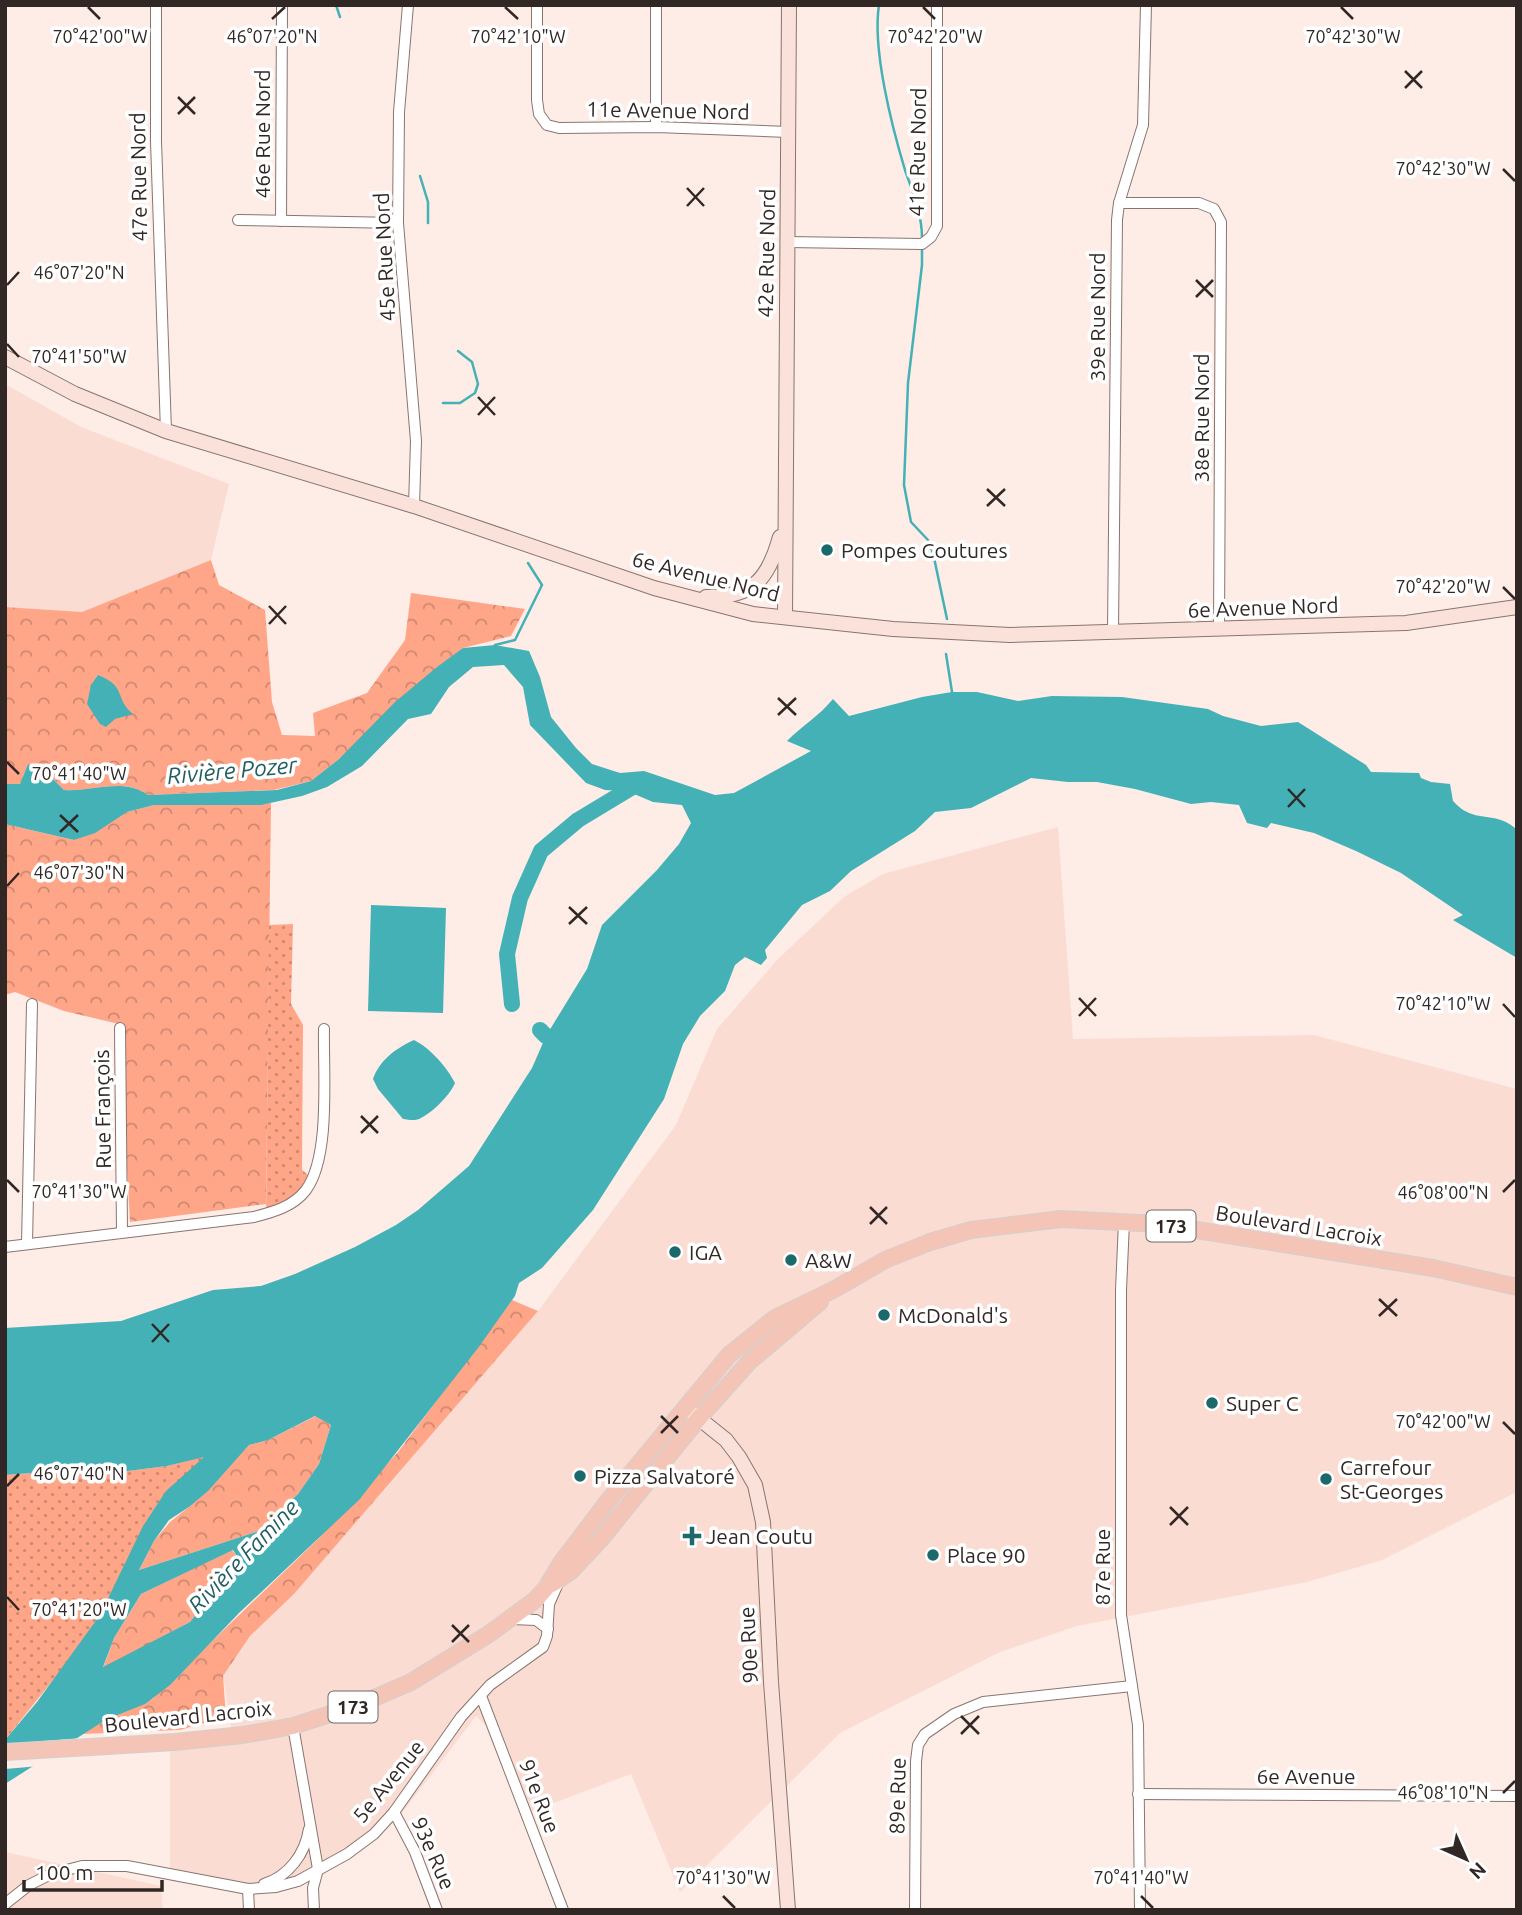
<svg xmlns="http://www.w3.org/2000/svg" width="1522" height="1915" font-family="Ubuntu,sans-serif">
  <defs>
    <pattern id="forest-crowns" width="20" height="18" patternUnits="userSpaceOnUse" patternTransform="scale(1.75)"><rect width="20" height="18" fill="#ffa689"/><path d="M2 6a3 3 0 1 1 6 0M12 15a3 3 0 1 1 6 0" fill="none" stroke="#cf8770"/></pattern>
    <pattern id="park-dots" width="8" height="8" patternUnits="userSpaceOnUse" patternTransform="scale(1.75)"><rect width="8" height="8" fill="#ffa689"/><path d="M2 2h.1M6 6h.1" fill="none" stroke="#cf8770" stroke-width="1.8" stroke-linecap="round"/></pattern>
  </defs>
  <rect width="100%" height="100%" fill="#feece6"/>
  <g fill="#fbdcd2">
    <path d="M5,384l76,43 148,57 -18,76 -129,52 -77,-5z"/>
    <path d="M1058,827l15,212 241,-4 203,54v403l-135,68 -75,22 -230,44 -77,26 -160,81 -160,159 -49,-118 -104,39 -28,-74 -23,-23 -74,97 -43,39 -54,29 -32,11 -103,-11v-129l63,-13 -10,-63 27,-40 44,-42 244,-283 138,-186 41,-96 61,-70 66,-62 39,-23z"/>
    <path d="M5,1852l156,34 2,24h-158z"/>
  </g>
  <g fill="url(#forest-crowns)">
    <path d="M211,560l8,25 46,25 7,92 10,33 33,1 -2,-23 54,-20 38,-53 6,-47 114,16 -14,27 -48,12 -124,111 -28,22 -37,9 -126,5c-25,-18 -55,-3 -84,-5l-23,-23 -13,-3 -8,20h-15v-177l77,5z"/>
    <path d="M271,803l-5,401 -136,18 -11,-198 -55,-13 -49,-19 -10,3v-171l69,16 53,-28 27,-7z"/>
    <path d="M512,1300l26,11 -244,283 -44,42 -27,40 3,41 -46,13 -99,4 32,-18 39,-17 165,-159 81,-88z"/>
    <path d="M316,1416l15,9 -12,39 -21,30 -39,37 -120,39 15,-29 16,-19 19,-15 60,-62 19,-5z"/>
    <path d="M232,1550l9,11 -51,61 -87,46 11,-30 27,-44z"/>
  </g>
  <g fill="url(#park-dots)">
    <path d="M293,924l-2,80 12,21 -1,145 11,9 -8,13 -39,22 3,-289z"/>
    <path d="M206,1456l-88,124 -18,35 -31,45 -64,80v-265l93,-7 22,4 47,-6z"/>
  </g>
  <g fill="#43b1b5" fill-rule="evenodd">
    <path d="M495,645l34,6 11,26 11,40 25,31 16,16 28,9 24,-2 71,24 19,-2 77,-42 -24,-10c15,-15 32,-25 46,-42l16,17 73,-19 30,-5h25l41,9 34,-5 70,1 86,12 15,7 38,10 37,-4 68,43 5,7 48,1 2,5 10,4 19,2 3,17c4,4 9,9 14,11 15,8 33,1 50,18v128l-64,-38 10,-5 -62,-42 -45,-22 -42,-18 -43,-10 -4,5 -20,-5 -8,-18 -28,-3 -20,2 -56,-15 -38,-7h-29l-37,-4 -60,30 -36,4 -20,19 -64,40 -21,20 -28,14 -37,45 2,8 -6,7 -16,-8 -10,8 -10,26 -25,25 -17,28 -19,55 -71,111 -51,58 -23,15 -4,13 -37,52 -119,152 -120,113 -69,72 -25,19 -38,15 -102,65v-44l32,-38 63,-87 43,-89 23,-35 38,-34 -37,9 -47,6 -22,-4 -93,7v-147l116,-7 92,-31 48,-4 34,-12 60,-27 41,-22 22,-15 51,-44 63,-98 14,-32 41,-67 15,-44 55,-55 22,-26 12,-21 -9,-18 -29,-3 -26,-11 -22,-1 -19,-7 -56,-58 -7,-38 -19,-22 -31,2 -24,20 -18,27 -23,5 -46,47 -35,21 -25,9 -41,9h-107l-27,7 -32,21 -21,7 -69,-16v-40h15l8,-20 13,3 23,23c29,2 59,-13 84,5l129,-5 34,-9 28,-22 56,-57 42,-35 26,-19zM315,1416l16,9 -12,39 -21,30 -39,37 -120,39 15,-29 15,-21 20,-13 19,-16 41,-46 19,-5zM233,1550l7,11 -50,61 -87,45 11,-29 27,-44z"/>
    <path d="M98,675c30,12 16,24 35,39l-18,5 -9,8 -6,-3 -13,-20 4,-19z"/>
    <path d="M371,905l75,3 -3,105 -75,-2z"/>
    <path d="M414,1040c16,8 33,27 41,43 -5,12 -22,29 -34,35 -5,3 -11,2 -18,1l-25,-30 -5,-10c6,-18 23,-31 41,-39z"/>
  </g>
  <path fill="#feece6" d="M82,1738l-42,28 -35,3v-25z"/>
  <g fill="none" stroke-linecap="round" stroke-linejoin="round">
    <g stroke="#43b1b5" stroke-width="2.5">
      <path d="M336,5l4,12"/>
      <path d="M879,5c-7,44 13,122 26,165 8,23 17,44 17,68"/>
      <path d="M420,176l8,26v21"/>
      <path d="M922,248v17l-14,118 -4,102 7,37 17,18 5,13 14,66"/>
      <path d="M443,403h17l15,-10 3,-9 -6,-22 -14,-11"/>
      <path d="M495,645l20,-5 27,-55 -14,-22"/>
      <path d="M946,654l6,38"/>
    </g>
    <g stroke="#43b1b5" stroke-width="16">
      <path d="M512,1004l-5,-50 13,-56 21,-47 37,-31 58,-35"/>
      <path d="M540,1030l6,6"/>
    </g>
    <g stroke="#89756f" stroke-width="12">
      <g id="street">
        <path d="M156,5v136l10,290"/>
        <path d="M408,5l-9,107 -1,111 18,218 -2,65"/>
        <path d="M537,5v95l2,14 8,11 12,3 97,-1 133,5"/>
        <path d="M656,127v-122"/>
        <path d="M1119,203h80l15,6 7,13 -2,408"/>
        <path d="M238,220l160,3"/>
        <path d="M281,221l1,-216"/>
        <path d="M787,242l135,2 9,-7 6,-11v-221"/>
        <path d="M1113,632l4,-412 2,-17 24,-78 3,-120"/>
        <path d="M120,1028l2,204"/>
        <path d="M1124,1222l-3,68v325l17,110 2,185"/>
        <path d="M27,1244l5,-240"/>
        <path d="M5,1247l249,-30c19,-5 39,-10 52,-27 25,-34 17,-118 18,-161"/>
        <path d="M512,1619l24,1 12,9"/>
        <path d="M481,1696l82,214"/>
        <path d="M293,1726l25,143 -5,19 1,22"/>
        <path d="M1138,1794l379,2"/>
        <path d="M394,1812l21,40 22,58"/>
        <path d="M264,1884c25,-8 41,-30 45,-55"/>
        <path d="M248,1889l1,21"/>
        <path d="M5,1904l24,-19 22,-11 31,-8h45l121,23 28,-2 22,-6 49,-27 27,-20 20,-22 67,-95 29,-32 53,-38 4,-11 2,-32 11,-25"/>
        <path d="M915,1910l1,-149 2,-16 7,-11 29,-20 29,-12 149,-16"/>
      </g>
    </g>
    <g stroke="#89756f" stroke-width="16">
      <g id="secondary">
        <path d="M5,357l70,37 91,37 248,75 240,82 99,26 140,15 117,6 396,-12 111,-16"/>
        <path d="M706,597c47,0 62,-17 74,-60"/>
        <path d="M785,617l4,-612"/>
        <path d="M691,1412l35,28 13,17 16,28 8,37 8,160 17,228"/>
      </g>
    </g>
    <g stroke="#d2d0cf" stroke-width="18">
      <g id="primary">
        <path d="M552,1584l19,-13 30,-32 98,-121 50,-56 71,-60"/>
        <path d="M5,1752l170,-10 68,-7 50,-9 65,-21 53,-23 78,-48 46,-34 11,-12 15,-25 47,-62 121,-146 46,-37 60,-29 50,-29 45,-18 41,-12 90,-11 98,5 274,44 84,19"/>
      </g>
    </g>
    <use href="#street" stroke="#fff" stroke-width="10"/>
    <use href="#secondary" stroke="#fae2db" stroke-width="14"/>
    <use href="#primary" stroke="#f4c5b6" stroke-width="16"/>
  </g>
  <path fill="none" stroke="#312825" stroke-width="2.5" d="M88,7l12,12M505,7l13,12M923,7l12,12M1341,7l12,12M272,19l13,-12M1405,71l17,17M1405,88l17,-17M178,97l17,17M178,114l17,-17M1503,169l12,12M687,188l17,18M687,206l17,-18M1196,280l17,17M7,285l12,-13M1196,297l17,-17M7,344l12,13M478,397l17,18M478,415l17,-18M987,489l18,17M987,506l18,-17M1503,587l12,12M269,606l17,18M269,624l17,-18M778,698l18,17M778,715l18,-17M7,762l12,12M1288,789l17,18M1288,807l17,-18M60,815l18,17M60,832l18,-17M7,886l12,-13M569,907l18,17M569,924l18,-17M1079,998l17,18M1503,1004l12,13M1079,1016l17,-18M361,1116l17,17M361,1133l17,-17M7,1180l12,12M1503,1192l12,-12M870,1207l17,17M870,1224l17,-17M1379,1299l18,17M1379,1316l18,-17M152,1324l17,18M152,1342l17,-18M661,1416l17,17M1503,1422l12,12M661,1433l17,-17M7,1486l12,-12M1170,1507l18,18M1170,1525l18,-18M7,1597l12,13M452,1625l17,17M452,1642l17,-17M961,1716l18,18M961,1734l18,-18M1503,1793l12,-12M723,1896l12,12M1141,1896l12,12"/>
  <g fill="#1c696c" stroke="#fff" stroke-width="2.5">
    <circle cx="827" cy="550" r="7"/>
    <circle cx="675" cy="1252" r="7"/>
    <circle cx="791" cy="1260" r="7"/>
    <circle cx="884" cy="1315" r="7"/>
    <circle cx="1212" cy="1403" r="7"/>
    <circle cx="580" cy="1476" r="7"/>
    <circle cx="1326" cy="1479" r="7"/>
    <path d="M688.5 1525.5h7v7h7v7h-7v7h-7v-7h-7v-7h7z"/>
    <circle cx="933" cy="1555" r="7"/>
  </g>
  <g text-anchor="middle" dominant-baseline="central" stroke-width="7" stroke-linejoin="round" paint-order="stroke">
    <g fill="#fff" stroke="#6f6866" stroke-width="2">
      <rect x="1146.5" y="1210.5" width="49" height="31" rx="5"/>
      <rect x="328.5" y="1691.5" width="49" height="31" rx="5"/>
    </g>
    <g font-size="19" font-weight="bold" fill="#312825">
      <text x="1171" y="1226">173</text>
      <text x="353" y="1707">173</text>
    </g>
    <g font-size="21" fill="#312825" stroke="#fff">
      <text transform="translate(668 110) rotate(1)">11e Avenue Nord</text>
      <text transform="translate(262 134) rotate(-90)">46e Rue Nord</text>
      <text transform="translate(917 152) rotate(-89)">41e Rue Nord</text>
      <text transform="translate(138 177) rotate(-91)">47e Rue Nord</text>
      <text transform="translate(766 253) rotate(-89)">42e Rue Nord</text>
      <text transform="translate(384 257) rotate(-93)">45e Rue Nord</text>
      <text transform="translate(1097 317) rotate(-90)">39e Rue Nord</text>
      <text transform="translate(1201 418) rotate(-90)">38e Rue Nord</text>
      <text transform="translate(706 576) rotate(14)">6e Avenue Nord</text>
      <text transform="translate(1263 607) rotate(-2)">6e Avenue Nord</text>
      <text transform="translate(102 1109) rotate(-91)">Rue François</text>
      <text transform="translate(1299 1225) rotate(9)">Boulevard Lacroix</text>
      <text transform="translate(1102 1567) rotate(-90)">87e Rue</text>
      <text transform="translate(748 1645) rotate(-93)">90e Rue</text>
      <text transform="translate(188 1716) rotate(-6)">Boulevard Lacroix</text>
      <text x="1306" y="1776">6e Avenue</text>
      <text transform="translate(388 1781) rotate(-51)">5e Avenue</text>
      <text transform="translate(540 1796) rotate(69)">91e Rue</text>
      <text transform="translate(897 1796) rotate(-89)">89e Rue</text>
      <text transform="translate(434 1853) rotate(66)">93e Rue</text>
    </g>
    <g font-size="21" fill="#312825" stroke="#fff" text-anchor="start">
      <text x="841" y="550">Pompes Coutures</text>
      <text x="689" y="1252">IGA</text>
      <text x="805" y="1260">A&amp;W</text>
      <text x="898" y="1315">McDonald's</text>
      <text x="1226" y="1403">Super C</text>
      <text x="1340" y="1467">Carrefour<tspan x="1340" dy="24">St-Georges</tspan></text>
      <text x="594" y="1476">Pizza Salvatoré</text>
      <text x="706" y="1536">Jean Coutu</text>
      <text x="947" y="1555">Place 90</text>
    </g>
    <g font-size="23" font-style="italic" fill="#215e60" stroke="#fff">
      <text transform="translate(232 770) rotate(-5)">Rivière Pozer</text>
      <text transform="translate(243 1556) rotate(-46)">Rivière Famine</text>
    </g>
  </g>
  <g font-size="18" text-anchor="middle" fill="#312825" stroke="#fff" stroke-width="7" stroke-linejoin="round" paint-order="stroke">
    <text x="100" y="43">70°42'00"W</text>
    <text x="272" y="43">46°07'20"N</text>
    <text x="518" y="43">70°42'10"W</text>
    <text x="935" y="43">70°42'20"W</text>
    <text x="1353" y="43">70°42'30"W</text>
    <text x="1443" y="175">70°42'30"W</text>
    <text x="79" y="279">46°07'20"N</text>
    <text x="79" y="363">70°41'50"W</text>
    <text x="1443" y="593">70°42'20"W</text>
    <text x="79" y="780">70°41'40"W</text>
    <text x="79" y="879">46°07'30"N</text>
    <text x="1443" y="1010">70°42'10"W</text>
    <text x="79" y="1198">70°41'30"W</text>
    <text x="1443" y="1199">46°08'00"N</text>
    <text x="1443" y="1428">70°42'00"W</text>
    <text x="79" y="1480">46°07'40"N</text>
    <text x="79" y="1616">70°41'20"W</text>
    <text x="1443" y="1799">46°08'10"N</text>
    <text x="723" y="1884">70°41'30"W</text>
    <text x="1141" y="1884">70°41'40"W</text>
  </g>
  <rect width="1522" height="1915" fill="none" stroke="#312825" stroke-width="14"/>
  <g transform="translate(1466 1859) rotate(135)" stroke="#ffffff" stroke-width="5" paint-order="stroke">
  <path d="M0-5L12 26L0 18L-12 26Z" fill="#312825"/>
  <text y="-10" font-size="19" font-weight="bold" text-anchor="middle" fill="#312825">N</text>
  </g>
  <path d="M24 1880v10h138v-10" fill="none" stroke="#312825" stroke-width="3.5"/>
  <text x="35" y="1880" font-size="21" fill="#312825" stroke="#ffffff" stroke-width="5" paint-order="stroke">100 m</text>
</svg>
